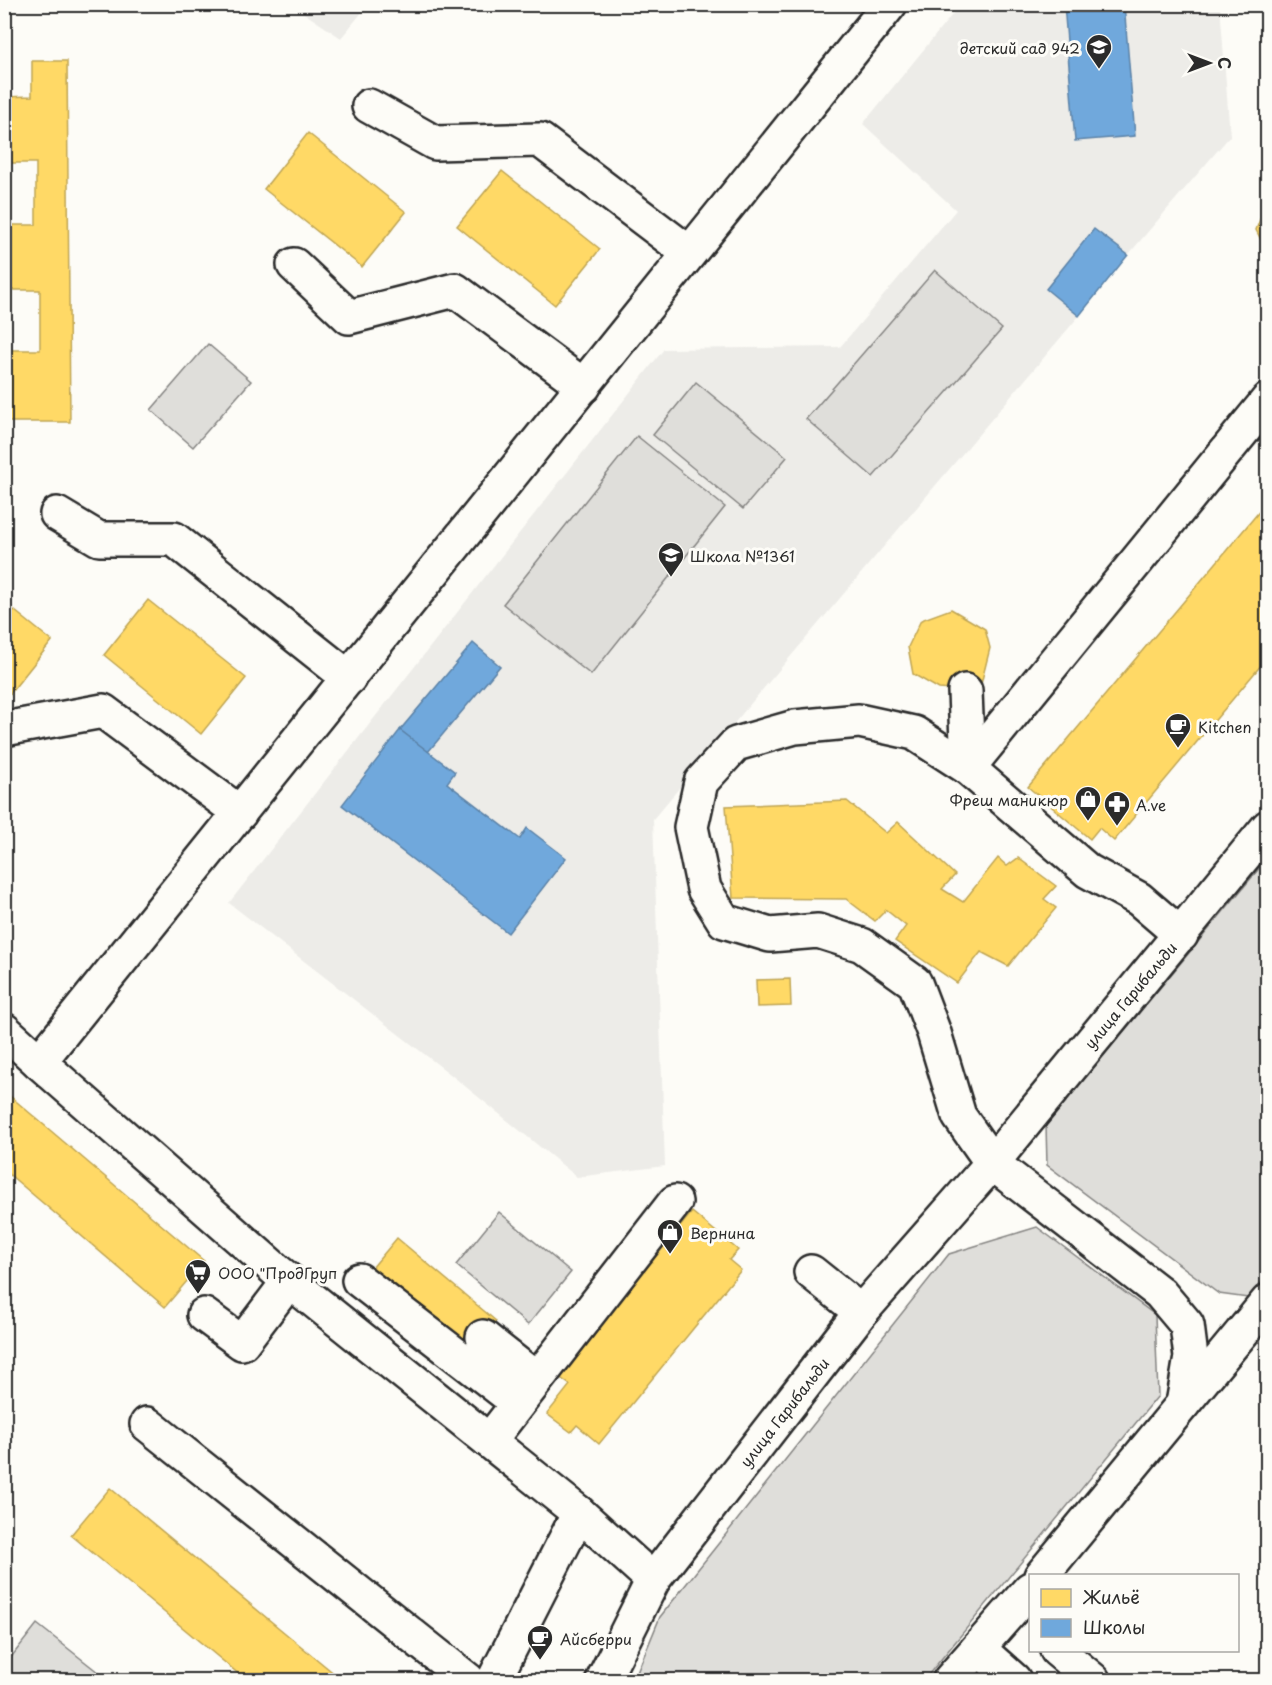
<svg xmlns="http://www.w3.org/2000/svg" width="1272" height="1685" font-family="'Playpen Sans',sans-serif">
  <rect width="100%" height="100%" fill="#fdfcf7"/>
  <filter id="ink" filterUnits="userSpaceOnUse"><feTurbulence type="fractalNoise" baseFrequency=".0167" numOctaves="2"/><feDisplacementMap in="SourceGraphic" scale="12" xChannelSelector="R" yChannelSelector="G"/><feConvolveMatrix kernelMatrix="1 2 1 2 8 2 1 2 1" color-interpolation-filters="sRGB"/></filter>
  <g filter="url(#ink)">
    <g fill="#edece8">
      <path d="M292,5h76l-27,33z"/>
      <path d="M960,5h260l10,131 -102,119 -34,-26 -47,60 32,27 -426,503 12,347 -88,11 -127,-103 -221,-171 435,-554 176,-2 116,-137 -93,-86z"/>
    </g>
    <g fill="#dfdeda" stroke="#858482" stroke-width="1.5">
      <path d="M935,270l67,59 -129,148 -67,-58z"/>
      <path d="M208,344l43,37 -58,66 -42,-37z"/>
      <path d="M696,382l91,75 -44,52 -90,-74z"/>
      <path d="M637,436l88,71 -134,168 -88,-71z"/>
      <path d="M1267,859l1,415 -20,24 -29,-4 -172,-129 -1,-40z"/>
      <path d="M499,1212l72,60 -43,53 -72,-60z"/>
      <path d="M1037,1227l118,88 3,81 -234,284h-290l26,-63 289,-363z"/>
      <path d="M37,1624l71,56h-103v-15z"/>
    </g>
    <g fill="#ffd966" stroke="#bfa554" stroke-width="1.5">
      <path d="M32,61h35l3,361h-66v-72h36v-60h-36v-65h32v-62h-32v-66l28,-1z"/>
      <path d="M308,133l98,79 -44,55 -98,-78z"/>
      <path d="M502,171l98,78 -45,56 -98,-79z"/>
      <path d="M1267,201h1v52l-12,-23z"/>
      <path d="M1268,501v156l-154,184 -15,-13 -9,11 -62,-52z"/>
      <path d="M148,600l98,78 -45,56 -97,-79z"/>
      <path d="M4,602l48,39 -44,55 -4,-2z"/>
      <path d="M951,609l34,20 5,19 -11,44 -40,-3 -26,-15 -5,-27 13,-27z"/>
      <path d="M847,801l39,32 12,-11 57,53 -13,14 21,13 35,-44 9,8 11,-8 38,28 -12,13 12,9 -48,58 -27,-14 -24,31 -62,-42 11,-15 -20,-16 -11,11 -29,-22 -113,-1 -7,-92z"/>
      <path d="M790,979l1,27 -34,1 -1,-27z"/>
      <path d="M4,1091l200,170 -39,46 -161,-137z"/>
      <path d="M692,1212l46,38 -9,10 12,10 -142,174 -22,-19 -6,7 -24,-18 23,-29 -12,-9z"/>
      <path d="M397,1238l99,83 -24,30 -100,-83z"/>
      <path d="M110,1488l169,140 63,52h-96l-175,-145z"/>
    </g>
    <g fill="#6fa8dc" stroke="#5b82a7" stroke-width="1.5">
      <path d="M1064,4h60l11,132 -60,5z"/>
      <path d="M1094,229l34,26 -49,61 -33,-27z"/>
      <path d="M473,643l27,23 -72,86 -28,-22z"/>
      <path d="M400,730l55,42 -8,11 73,56 7,-11 39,30 -58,75 -166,-128z"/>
    </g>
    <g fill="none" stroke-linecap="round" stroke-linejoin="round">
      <g stroke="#2b2b2b" stroke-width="38">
        <g id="minor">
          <path d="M369,106l66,37 105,-3 149,113"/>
          <path d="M294,265l55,52 106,-27 129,96"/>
          <path d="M57,514l42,25h75l175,139"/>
          <path d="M965,691l3,77"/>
          <path d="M4,729l99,-18 137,102"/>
          <path d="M968,768l300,-368"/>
          <path d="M1181,935l-42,-36 -51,-28 -120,-103 -54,-35 -55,-12 -64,6 -59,17 -35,38 -10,45 13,62 20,32 46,14 48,-4 44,14 53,38 19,50 25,83 33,47 168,130 27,32 4,32 -8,47"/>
          <path d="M4,1030l35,32"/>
          <path d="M811,1272l50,40"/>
          <path d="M359,1280l159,123"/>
          <path d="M204,1315l38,28 47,-62"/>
          <path d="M483,1337l53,42"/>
          <path d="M147,1424l321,256"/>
          <path d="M489,1441l186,-239"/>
          <path d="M1041,1576l227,-275"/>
          <path d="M653,1580l-74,-67 -302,-242 -238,-209 851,-1058"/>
          <path d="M979,1649l35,31"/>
          <path d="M1057,1650l36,30"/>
          <path d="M494,1680l85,-167"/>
          <path d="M603,1680l50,-100 208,-268 131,-149 276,-336"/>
          <path d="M950,1680l80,-91"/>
        </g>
      </g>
      <use href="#minor" stroke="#fdfcf7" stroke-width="33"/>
    </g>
  </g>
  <defs>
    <g id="school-pin" transform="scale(1.35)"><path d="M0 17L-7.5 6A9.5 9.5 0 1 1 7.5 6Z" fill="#2b2b2b" stroke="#fdfcf7"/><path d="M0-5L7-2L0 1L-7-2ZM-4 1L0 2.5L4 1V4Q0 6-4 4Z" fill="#fff"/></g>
    <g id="cafe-pin" transform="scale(1.35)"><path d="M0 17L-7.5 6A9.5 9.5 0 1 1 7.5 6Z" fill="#2b2b2b" stroke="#fdfcf7"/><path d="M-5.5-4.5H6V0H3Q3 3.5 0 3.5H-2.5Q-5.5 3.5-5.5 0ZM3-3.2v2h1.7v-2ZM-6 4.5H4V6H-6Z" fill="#fff"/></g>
    <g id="shop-pin" transform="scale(1.35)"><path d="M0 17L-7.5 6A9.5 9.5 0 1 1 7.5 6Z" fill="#2b2b2b" stroke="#fdfcf7"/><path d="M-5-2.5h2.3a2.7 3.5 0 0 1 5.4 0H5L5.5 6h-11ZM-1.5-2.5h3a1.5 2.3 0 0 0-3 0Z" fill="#fff"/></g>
    <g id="pharmacy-pin" transform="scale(1.35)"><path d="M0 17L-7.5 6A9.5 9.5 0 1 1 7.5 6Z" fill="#2b2b2b" stroke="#fdfcf7"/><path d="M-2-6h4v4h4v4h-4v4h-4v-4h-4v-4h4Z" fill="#fff"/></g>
    <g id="supermarket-pin" transform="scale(1.35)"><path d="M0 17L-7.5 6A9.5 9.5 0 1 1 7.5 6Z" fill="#2b2b2b" stroke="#fdfcf7"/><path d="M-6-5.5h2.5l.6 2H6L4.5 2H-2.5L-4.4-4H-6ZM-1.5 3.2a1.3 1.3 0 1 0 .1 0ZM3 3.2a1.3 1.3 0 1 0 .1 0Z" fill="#fff"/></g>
  </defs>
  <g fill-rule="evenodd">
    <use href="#school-pin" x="1099" y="47"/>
    <use href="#school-pin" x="671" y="555"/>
    <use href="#cafe-pin" x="1178" y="726"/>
    <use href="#shop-pin" x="1088" y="799"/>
    <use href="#pharmacy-pin" x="1117" y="804"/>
    <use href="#shop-pin" x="670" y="1232"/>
    <use href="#supermarket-pin" x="198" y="1272"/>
    <use href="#cafe-pin" x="540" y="1638"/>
  </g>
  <g text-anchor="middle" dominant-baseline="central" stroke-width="6" stroke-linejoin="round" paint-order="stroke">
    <g font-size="15" fill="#2b2b2b" stroke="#fdfcf7" text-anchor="start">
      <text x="1080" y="47" text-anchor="end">детский сад 942</text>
      <text x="690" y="555">Школа №1361</text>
      <text x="1198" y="726">Kitchen</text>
      <text x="1068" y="799" text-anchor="end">Фреш маникюр</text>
      <text x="1136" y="804">A.ve</text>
      <text x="690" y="1232">Вернина</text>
      <text x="218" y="1272">ООО "ПродГруп</text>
      <text x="560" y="1638">Айсберри</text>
    </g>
    <g font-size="15" fill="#2b2b2b" stroke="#fdfcf7">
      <text transform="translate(1130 995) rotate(-50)">улица Гарибальди</text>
      <text transform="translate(784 1412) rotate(-52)">улица Гарибальди</text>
    </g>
  </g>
  <rect width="1272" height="1685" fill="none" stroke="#fdfcf7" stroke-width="24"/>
  <rect x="12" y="12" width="1248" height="1661" fill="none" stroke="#2b2b2b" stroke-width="2" filter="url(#ink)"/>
  <rect x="1029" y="1574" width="210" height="78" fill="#fdfcf7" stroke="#a9a8a5" stroke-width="1.5"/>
  <rect x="1041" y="1589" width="30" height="18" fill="#ffd966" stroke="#a9a8a5" stroke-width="1.5"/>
  <text x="1083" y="1604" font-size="18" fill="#2b2b2b">Жильё</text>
  <rect x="1041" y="1619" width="30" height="18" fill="#6fa8dc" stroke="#a9a8a5" stroke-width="1.5"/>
  <text x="1083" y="1634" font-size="18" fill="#2b2b2b">Школы</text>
  <g transform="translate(1209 63) rotate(90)" stroke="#fdfcf7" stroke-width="4.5" paint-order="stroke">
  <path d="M0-4.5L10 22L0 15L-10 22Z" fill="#2b2b2b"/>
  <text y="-9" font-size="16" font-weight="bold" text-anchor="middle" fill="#2b2b2b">С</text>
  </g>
</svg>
